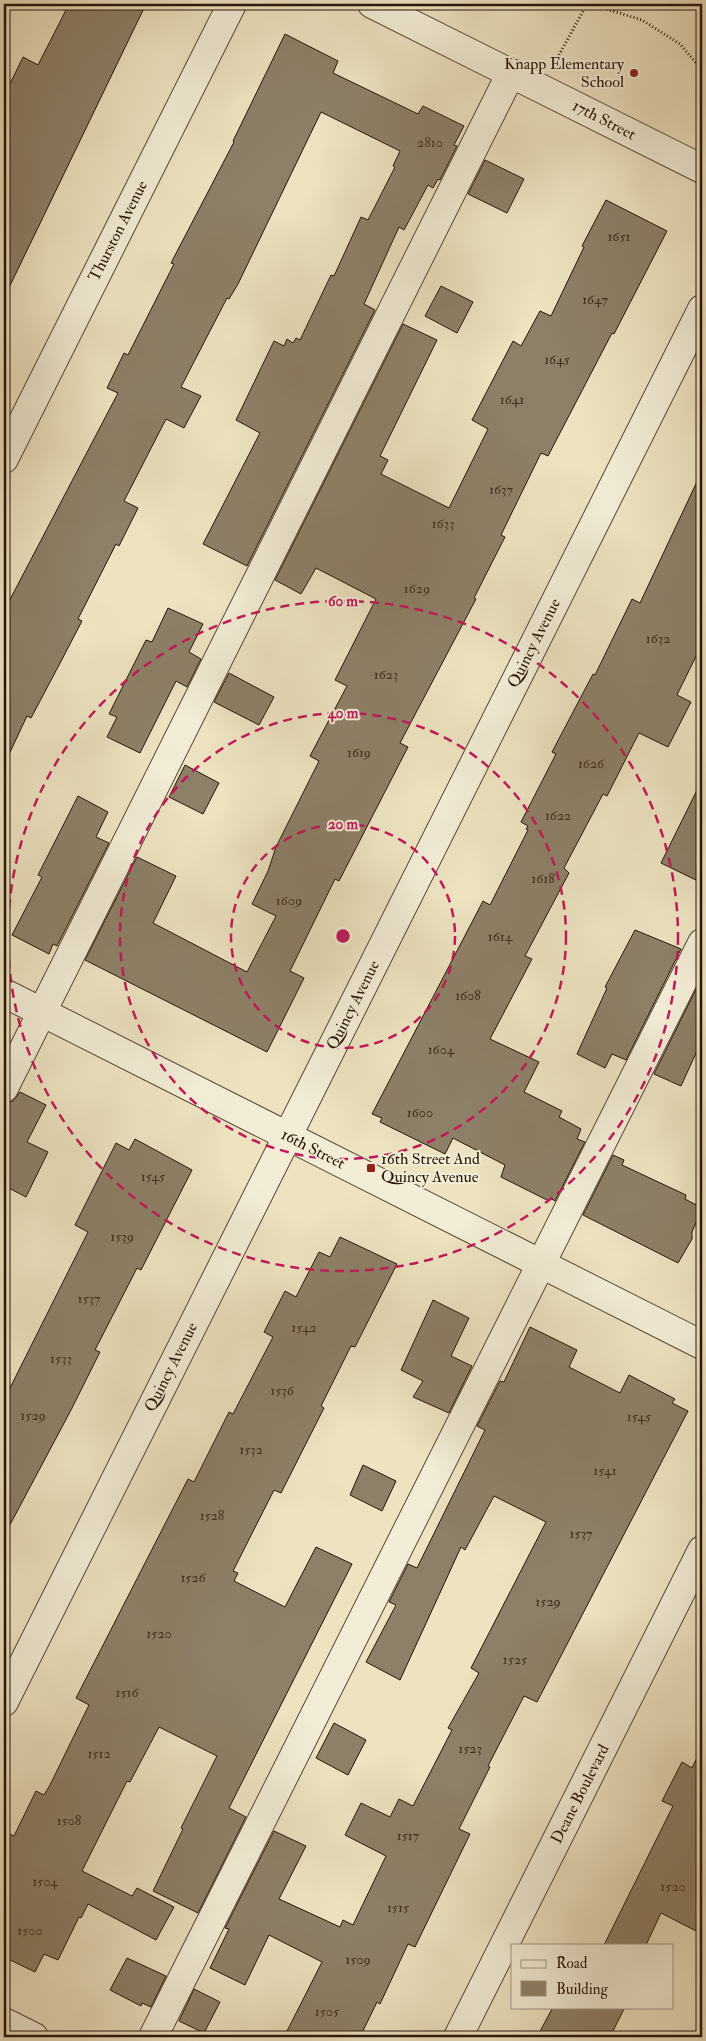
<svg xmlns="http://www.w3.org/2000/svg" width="706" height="2041" font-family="'IM FELL Double Pica',serif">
  <rect width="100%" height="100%" fill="#ede3c1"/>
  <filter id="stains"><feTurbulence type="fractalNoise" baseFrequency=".004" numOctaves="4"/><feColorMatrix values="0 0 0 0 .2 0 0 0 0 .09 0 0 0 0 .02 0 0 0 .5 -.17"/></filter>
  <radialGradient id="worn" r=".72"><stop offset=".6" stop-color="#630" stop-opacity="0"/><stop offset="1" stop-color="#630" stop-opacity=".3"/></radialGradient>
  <g fill="#8d8068" stroke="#261408">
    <path d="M69,4h77l-142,294v-202l19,-39 15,8z"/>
    <path d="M285,34l53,27 -5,12 85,41 5,-8 41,20 -10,19 3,1 -17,34 -2,-1 -5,9 -5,-3 -24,45 -5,-3 -35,77 11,6 -128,256 -44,-22 57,-111 -24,-13 38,-79 10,5 3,-7 6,4 3,-5 4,2 31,-65 3,1 27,-59 7,3 27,-53 -2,-1 7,-15 -79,-39 -83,172 -9,15 -2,-1 -46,89 20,9 -17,32 -18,-9 -42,82 14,7 -19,38 -3,-2 -38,75 4,2 -24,46 -27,51 -4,-2 -23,49v-154l114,-218 -11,-5 17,-35 4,2 46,-91 -3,-1 63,-121 -1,-1z"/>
    <path d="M485,160l39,19 -17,34 -39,-19z"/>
    <path d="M606,200l61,31 -53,103 -2,-1 -64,123 -7,-3 -40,82 4,2 -31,61 2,1 -76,144 8,4 -69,134 -4,-2 -45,92 14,7 -37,74 -182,-92 52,-103 39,19 -23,47 94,49 29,-56 -24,-12 16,-33 8,-24 43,-86 -9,-5 37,-70 -12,-6 41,-81 -60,-31 -15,26 -26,-14 128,-256 34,16 -57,116 8,4 -7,14 68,34 39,-79 -16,-9 41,-79 8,5 19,-35 11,5 33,-69 -2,-1z"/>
    <path d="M441,286l32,16 -16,31 -32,-17z"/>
    <path d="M702,471v173l-25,51 14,7 -23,45 -29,-14 -32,63 -4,-2 -39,74 5,5 -44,83 7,3 -42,80 49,23 -15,30 38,19 -3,6 22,12 -4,10 8,3 -30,59 -5,-3 -1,3 -48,-24 4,-12 -52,-27 -8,16 -65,-32 2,-4 -10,-4 111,-213 7,4 38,-75 -2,-1 2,-3 -7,-4 35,-68 -4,-2 41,-78 2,1 37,-76 8,4z"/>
    <path d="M168,608l35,16 -14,28 12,7 -14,28 -11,-6 -36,72 -33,-16 10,-20 -8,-3 37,-74 6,2z"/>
    <path d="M229,673l45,24 -15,28 -45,-23z"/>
    <path d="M185,765l34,18 -16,31 -34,-17z"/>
    <path d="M702,780v103l-41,-20z"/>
    <path d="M78,796l30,16 -12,25 13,6 -52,103 -4,-2 -4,10 -37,-19 30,-58 -4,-2z"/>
    <path d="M635,930l46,19 -55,111 -14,-6 -7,14 -28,-14 30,-66 -2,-1z"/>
    <path d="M702,977v63l-21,46 -27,-12z"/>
    <path d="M20,1092l26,13 -19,37 21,10 -22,45 -21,-11 -1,2v-84l9,-3z"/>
    <path d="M135,1139l57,31 -51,100 -4,-2 -42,82 5,2 -29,58 -67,126v-136l84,-168 -13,-7 41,-82 13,7z"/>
    <path d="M613,1155l11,5 -2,5 64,30 -1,4 17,9 -10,24v7l-14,24 -95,-48z"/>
    <path d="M340,1237l57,27 -42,83 -4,-1 -30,60 3,2 -43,85 -7,-3 -41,81 5,2 -4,8 51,26 31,-60 36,17 -123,244 17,9 -48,96 -45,-22 30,-62 -2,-1 36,-72 -58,-29 -29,55 -3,-1 -45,90 50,25 5,-8 37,19 -18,33 -68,-36 -7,14 -2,-1 -21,43 -14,-6 -9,18 -31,-15v-126l10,5 22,-45 8,4 6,-10 39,-80 -13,-7 112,-219 6,3 35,-70 4,2 40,-77 -9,-5 21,-41 11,6 23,-45 11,5z"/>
    <path d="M433,1300l36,18 -18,38 21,10 -23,47 -36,-16 10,-16 -22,-11z"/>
    <path d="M530,1327l47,23 -8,17 51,26 9,-18 46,24 -3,4 16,8 -151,291 -13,-6 -36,70 2,1 -31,62 11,5 -55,113 -7,-3 -28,60 -3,-2 -17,35h-76l38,-75 -53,-27 -24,50 -35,-17 19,-39 -4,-1 49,-97 32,15 -27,53 61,28 3,-7 10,5 33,-69 -41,-21 16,-32 29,14 9,-18 14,7 39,-76 -4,-2 31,-55 -8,-5 75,-146 -52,-26 -29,54 -4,-3 -61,133 -34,-18 30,-57 -7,-3 19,-38 9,4 68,-138 -8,-4 23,-45 4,1z"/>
    <path d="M363,1465l33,16 -14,30 -32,-16z"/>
    <path d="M334,1723l32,17 -18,35 -32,-17z"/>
    <path d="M702,1747v187l-41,-21 -15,32h-42l69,-139 -11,-5 20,-39 10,6z"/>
    <path d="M127,1958l39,18 -15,31 -9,-4 -1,3 -31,-16z"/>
    <path d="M194,1989l26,13 -16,31 -25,-12z"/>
    <path d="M553,2007h72l-15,30h-73z"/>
  </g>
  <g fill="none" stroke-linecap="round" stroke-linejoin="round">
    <g stroke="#584836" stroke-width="30">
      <g id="minor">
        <path d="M372,4l330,165"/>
        <path d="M4,459l228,-455"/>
        <path d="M4,993l698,352"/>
        <path d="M4,1088l507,-1015"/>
        <path d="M4,1702l698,-1393"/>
        <path d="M4,2022l30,15"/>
        <path d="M153,2037l549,-1094"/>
        <path d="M458,2037l244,-487"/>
      </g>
    </g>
    <g stroke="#261408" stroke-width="3" stroke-dasharray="1 2.5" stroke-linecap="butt">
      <path d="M590,4l52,16 38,24 22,26"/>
      <path d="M559,55l28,-51"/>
    </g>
    <use href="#minor" stroke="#f3edd7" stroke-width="28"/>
  </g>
  <g fill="none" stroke="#c2185b" stroke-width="2.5" stroke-dasharray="9 6">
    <circle cx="343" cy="936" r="112"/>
    <circle cx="343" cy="936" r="223"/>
    <circle cx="343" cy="936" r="335"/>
  </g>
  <g fill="#8f2418" stroke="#f3edd7" stroke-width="2">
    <circle cx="634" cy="73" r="5"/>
    <rect x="366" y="1163" width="10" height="10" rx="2.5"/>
  </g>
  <g text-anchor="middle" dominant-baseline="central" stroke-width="4" stroke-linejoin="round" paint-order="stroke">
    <g font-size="14" fill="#402f20">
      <text x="430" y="142">2810</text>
      <text x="619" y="236">1651</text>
      <text x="595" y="299">1647</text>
      <text x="557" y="359">1645</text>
      <text x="512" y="399">1641</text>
      <text x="501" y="489">1637</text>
      <text x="443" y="523">1633</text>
      <text x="417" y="588">1629</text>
      <text x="658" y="638">1632</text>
      <text x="386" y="674">1623</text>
      <text x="359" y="752">1619</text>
      <text x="591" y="763">1626</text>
      <text x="558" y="815">1622</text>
      <text x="543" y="878">1618</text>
      <text x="289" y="900">1609</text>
      <text x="500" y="936">1614</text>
      <text x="468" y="995">1608</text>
      <text x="441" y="1049">1604</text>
      <text x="420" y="1112">1600</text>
      <text x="153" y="1176">1545</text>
      <text x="122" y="1236">1539</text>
      <text x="89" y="1298">1537</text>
      <text x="304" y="1327">1542</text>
      <text x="61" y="1358">1533</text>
      <text x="282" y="1390">1536</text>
      <text x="33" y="1415">1529</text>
      <text x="639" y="1416">1545</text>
      <text x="251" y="1449">1532</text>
      <text x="605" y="1470">1541</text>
      <text x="212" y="1515">1528</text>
      <text x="581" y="1533">1537</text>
      <text x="193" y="1577">1526</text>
      <text x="548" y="1601">1529</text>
      <text x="159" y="1633">1520</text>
      <text x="515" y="1659">1525</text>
      <text x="127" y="1692">1516</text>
      <text x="470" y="1748">1523</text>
      <text x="99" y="1753">1512</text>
      <text x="69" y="1820">1508</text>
      <text x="408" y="1835">1517</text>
      <text x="45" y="1881">1504</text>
      <text x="673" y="1886">1520</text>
      <text x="398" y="1907">1515</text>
      <text x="30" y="1930">1500</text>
      <text x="358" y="1959">1509</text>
      <text x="327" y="2011">1505</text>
    </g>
    <g font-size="16" fill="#261408" stroke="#f3edd7" text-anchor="end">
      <text x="624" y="64">Knapp Elementary<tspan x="624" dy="18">School</tspan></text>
      <text x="381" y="1159" text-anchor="start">16th Street And<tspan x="381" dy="18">Quincy Avenue</tspan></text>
    </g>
    <g font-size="16" fill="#261408" stroke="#f3edd7">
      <text transform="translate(604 120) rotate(27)">17th Street</text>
      <text transform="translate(118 231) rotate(-63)">Thurston Avenue</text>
      <text transform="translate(534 643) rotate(-63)">Quincy Avenue</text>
      <text transform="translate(353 1005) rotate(-63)">Quincy Avenue</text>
      <text transform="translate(313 1149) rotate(27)">16th Street</text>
      <text transform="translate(171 1367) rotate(-63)">Quincy Avenue</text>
      <text transform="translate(580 1794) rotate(-63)">Deane Boulevard</text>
    </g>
  </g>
  <circle cx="343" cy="936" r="8" fill="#c2185b" stroke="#f3edd7" stroke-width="2.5"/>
  <g font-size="15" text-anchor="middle" font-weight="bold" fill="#c2185b" stroke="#f3edd7" stroke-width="4" stroke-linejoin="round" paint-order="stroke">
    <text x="343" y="606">60 m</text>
    <text x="343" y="718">40 m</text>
    <text x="343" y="829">20 m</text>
  </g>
  <rect width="706" height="2041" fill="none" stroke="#ede3c1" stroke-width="20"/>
  <rect x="5" y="5" width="696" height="2031" fill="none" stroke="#261408" stroke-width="2.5"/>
  <rect x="10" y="10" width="686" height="2021" fill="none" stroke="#261408"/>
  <rect x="511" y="1944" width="162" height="65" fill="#f3edd7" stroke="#a19684"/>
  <rect x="521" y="1960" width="25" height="8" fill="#f3edd7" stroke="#a19684"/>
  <text x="556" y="1968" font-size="15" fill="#261408">Road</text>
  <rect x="521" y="1981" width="25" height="15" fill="#8d8068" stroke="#a19684"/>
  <text x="556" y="1994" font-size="15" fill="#261408">Building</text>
  <rect width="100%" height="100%" filter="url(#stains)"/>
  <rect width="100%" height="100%" fill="url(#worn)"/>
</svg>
